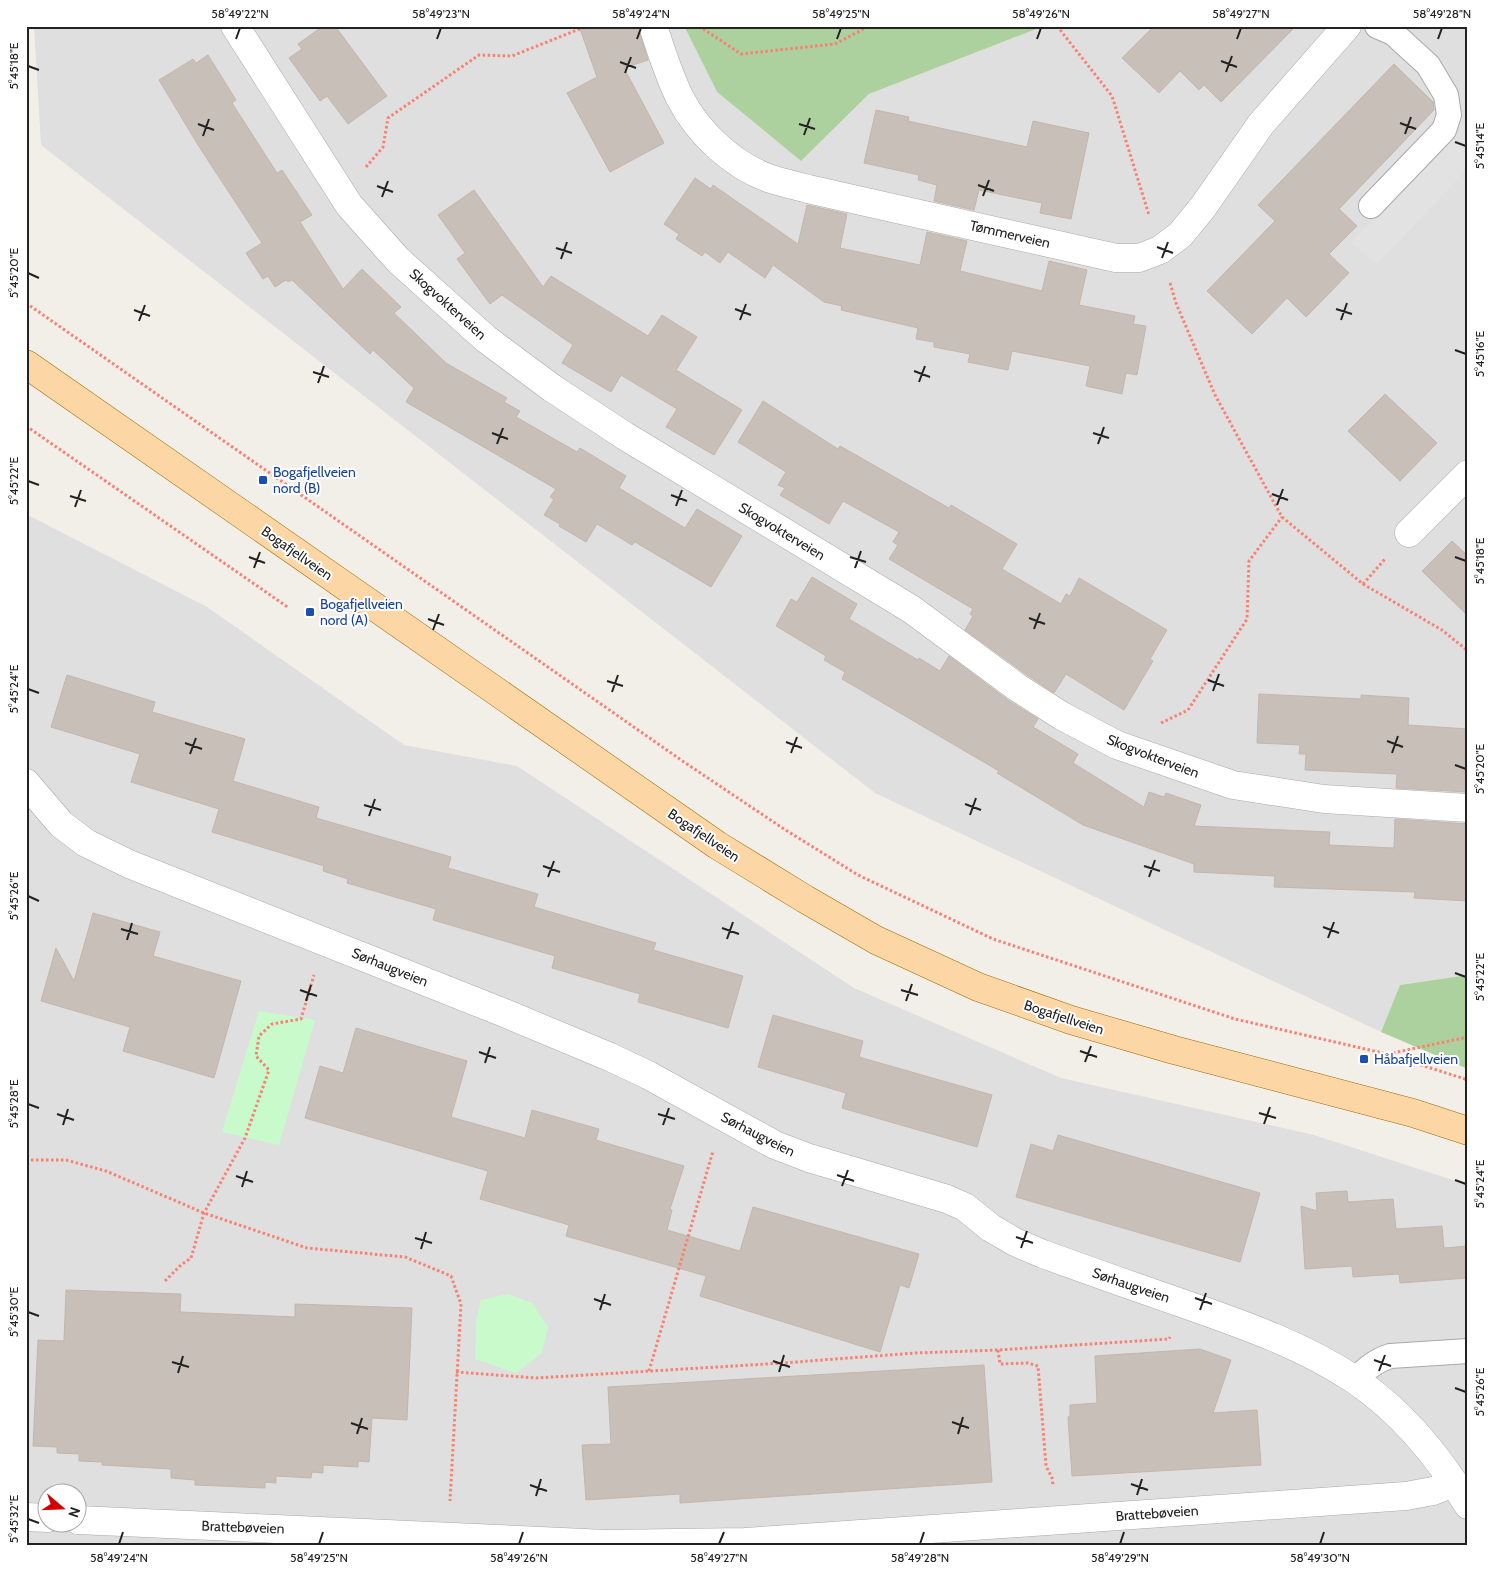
<svg xmlns="http://www.w3.org/2000/svg" width="1494" height="1571" font-family="Cabin,sans-serif">
  <rect width="100%" height="100%" fill="#f2efe9"/>
  <g fill="#e0dfdf" fill-rule="evenodd">
    <path d="M34,26h650l33,66 84,69 68,-67 175,-68h424v949l-68,10 -19,47 -506,-239 -834,-648z"/>
    <path d="M26,514l181,93 197,138 113,21 337,222 207,90 253,57 154,50v360h-1442zM48,1494h30v30h-30z"/>
  </g>
  <g fill="#add19e">
    <path d="M684,26h360l-175,68 -68,67 -84,-69z"/>
    <path d="M1468,975v94l-87,-37 19,-47z"/>
  </g>
  <g fill="#c8facc">
    <path d="M259,1011l56,9 -36,125 -57,-13z"/>
    <path d="M508,1294l24,9 16,24 -6,26 -26,20 -41,-14 1,-38 5,-21z"/>
  </g>
  <path fill="#e2e2e2" d="M1451,135l17,19v15l-91,95 -26,-21z"/>
  <g fill="#c7bfb8" stroke="#c4b6ab">
    <path d="M323,26h12l52,70 -39,28 -21,-28 -7,5 -31,-43 13,-9 -4,-5z"/>
    <path d="M579,26h59l10,34 -24,8 40,75 -54,29 -43,-79 30,-16z"/>
    <path d="M1154,26h142l-75,76 -17,-17 -5,5 -19,-19 -21,22 -37,-35z"/>
    <path d="M208,55l28,45 -4,3 45,70 5,-3 30,45 -12,7 43,67 19,-20 39,38 -7,6 52,50 61,35 -3,4 16,9 -4,6 61,35 3,-4 46,28 -7,12 66,40 12,-19 45,27 -31,51 -76,-45 -3,3 -35,-21 -11,18 -27,-16 1,-2 -16,-9 10,-16 -4,-2 6,-8 -150,-87 8,-14 -41,-38 -3,4 -78,-74 -4,2 -2,-2 -11,7 -7,-11 -5,3 -17,-26 16,-10 -64,-98 -39,-65 34,-21 3,4z"/>
    <path d="M1394,64l39,38 1,8 -95,99 18,17 -28,28 20,19 -43,44 -19,-19 -35,36 -45,-43 68,-70 -17,-16z"/>
    <path d="M876,110l33,7 -1,4 119,26 6,-26 56,12 -18,86 -31,-6 2,-10 -63,-13 -5,20 -40,-9 3,-16 -19,-5 1,-5 -55,-12z"/>
    <path d="M695,178l16,11 2,-4 85,59 9,-39 40,9 -7,34 80,17 7,-33 40,9 -7,30 82,20 7,-30 38,9 -8,35 56,11 -2,8 13,2 -9,49 -11,-2 -4,21 -36,-8 4,-20 -78,-15 -4,19 -40,-8 2,-8 -36,-7v-5l-18,-3 2,-11 -77,-18 1,-4 -18,-4 -51,-37 -8,13 -37,-26 -8,11 -15,-11 -3,4 -26,-17 3,-5 -15,-10z"/>
    <path d="M474,190l69,97 8,-11 97,60 14,-21 35,22 -21,33 66,40 -28,45 -48,-28 11,-18 -56,-34 -10,17 -49,-29 11,-18 -71,-50 -12,9 -33,-45 8,-6 -27,-38z"/>
    <path d="M1385,394l52,49 -37,38 -52,-50z"/>
    <path d="M763,401l75,48 2,-3 109,62 2,-3 66,39 -15,25 59,35 5,-10 4,2 9,-18 88,52 -17,29 3,2 -29,49 -58,-36 -12,19 -27,-18 -62,-45 8,-14 -3,-2 3,-5 -84,-50 9,-14 -5,-3 6,-10 -56,-31 -14,23 -49,-29 5,-7 -7,-3 8,-13 -48,-30z"/>
    <path d="M1452,541l16,15v60l-46,-45z"/>
    <path d="M812,577l45,27 -8,15 69,41 1,-2 21,13 9,-15 60,45 29,18 -5,8 45,27 -5,9 71,44 5,-15 15,5 2,-4 35,12 -7,21 136,6 -1,13 65,3 1,-29 73,5v77l-54,-3 1,-6 -141,-5 1,-11 -81,-4v-8l-111,-39 -86,-52 2,-2 -157,-92 3,-7 -21,-12 2,-4 -50,-30 15,-27 6,3z"/>
    <path d="M67,675l88,27 -3,10 93,27 -12,42 86,26 -3,11 135,39 -3,11 90,26 -4,13 122,36 -3,7 90,26 -15,52 -90,-26 2,-8 -88,-26 3,-12 -122,-36 3,-11 -89,-26 1,-4 -25,-8 1,-5 -112,-34 7,-23 -88,-27 9,-28 -89,-27z"/>
    <path d="M1259,694l102,5v-4l48,3 -1,27 60,4v63l-72,-4 1,-14 -92,-4 1,-16h-7l1,-9 -43,-2z"/>
    <path d="M93,913l67,19 -7,24 88,25 -27,97 -91,-27 7,-24 -89,-26 15,-53 18,33z"/>
    <path d="M773,1015l90,26 -4,16 133,38 -15,52 -135,-39 4,-15 -88,-26z"/>
    <path d="M356,1028l111,33 -16,56 74,21 7,-28 67,19 -3,11 88,26 -14,43 2,1 -5,20 73,21 13,-44 166,47 -10,34 -9,-3 -20,67 -180,-56 6,-20 -140,-40 3,-11 -89,-26 8,-28 -183,-53 15,-52 23,7z"/>
    <path d="M1058,1135l202,58 -20,69 -224,-65 15,-53 22,7z"/>
    <path d="M1347,1191l1,11 45,-3 3,30 46,-3 2,22 24,-2v32l-68,5 -1,-9 -46,3 -1,-11 -47,3 -4,-63 16,5 -1,-18z"/>
    <path d="M66,1290l115,4 -1,18 115,5v-13l117,4 -5,112 -35,-2 -3,44 -11,-1v6l-35,-2v8l-11,-1 -1,6 -35,-2v7l-11,-1v6l-70,-3v-5l-24,-2v-9l-69,-4v-3l-23,-1v-7l-22,-1v-6l-24,-1 5,-106 26,1z"/>
    <path d="M1200,1349l31,11 -18,53 44,-3 4,55 -189,11 -4,-59 2,-1v-11l27,-2 -2,-47z"/>
    <path d="M984,1365l8,117 -312,21v-9l-94,6 -4,-55 29,-1 -3,-57z"/>
  </g>
  <g fill="none" stroke-linecap="round" stroke-linejoin="round">
    <g stroke="#a9a9a9" stroke-width="26">
      <g id="lane">
        <path d="M1371,206l73,-76 5,-15 -3,-20 -18,-30 -35,-32 -16,-7"/>
        <path d="M1355,1380c11,-11 20,-19 35,-24l78,-5"/>
      </g>
    </g>
    <g stroke="#a9a9a9" stroke-width="29">
      <g id="street">
        <path d="M235,26l114,179 49,55 88,79 66,49 73,48 286,173 107,79 44,28 55,29 116,40 91,14 144,9"/>
        <path d="M653,26c8,25 16,50 27,72 18,35 53,68 91,81 12,4 24,6 37,10l308,69h23l21,-8 20,-15 23,-28 58,-83 86,-98"/>
        <path d="M1409,533l59,-59"/>
        <path d="M26,783l35,41 25,19 43,21 373,148 108,45 38,18 127,70 34,13 138,41 18,8 26,21 24,14 28,12c49,18 98,35 147,52 57,20 114,40 165,74 46,31 84,77 113,125"/>
        <path d="M26,1517l22,1"/>
        <path d="M78,1520l528,24 139,-2 661,-46 27,-5 21,-8"/>
      </g>
    </g>
    <g stroke="#a06b00" stroke-width="29">
      <path id="primary" d="M26,364l691,481 88,54 71,41 102,47 93,33 103,30 239,63 55,18"/>
    </g>
    <g stroke="#fa8072" stroke-width="3" stroke-dasharray="2.5 2.5" stroke-linecap="butt">
      <path d="M699,26l42,28 94,-10 34,-18"/>
      <path d="M1057,26l55,70 37,119"/>
      <path d="M366,167l17,-20 5,-29 91,-63 33,1 75,-30"/>
      <path d="M1170,283l6,20 39,92 67,122 81,67 79,46 26,21"/>
      <path d="M26,303l658,459 100,67 74,46 135,64 242,80 152,35 81,26"/>
      <path d="M26,426l263,182"/>
      <path d="M1363,584l22,-25"/>
      <path d="M1161,723l27,-13 59,-91 2,-58 33,-44"/>
      <path d="M1388,1054l80,-17"/>
      <path d="M26,1160h40l40,11 98,42 103,35 98,9 46,19 10,28 -11,197"/>
      <path d="M165,1281l16,-16 10,-7 13,-45 41,-75 24,-68 -13,-14 3,-20 13,-12 29,-5 13,-44"/>
      <path d="M998,1350l2,14 28,-1 10,3 8,100 6,12 1,7"/>
      <path d="M649,1371l64,-220"/>
      <path d="M456,1372l80,6 247,-15 132,-10 83,-3 171,-11 1,-2"/>
    </g>
    <use href="#lane" stroke="#fff" stroke-width="24"/>
    <use href="#street" stroke="#fff" stroke-width="28"/>
    <use href="#primary" stroke="#fcd6a4" stroke-width="28"/>
  </g>
  <path fill="none" stroke="#222" stroke-width="2" d="M236,39l4,-11M437,39l4,-11M637,39l4,-11M837,39l4,-11M1037,39l4,-11M1237,39l4,-11M1438,39l4,-11M1221,61l16,6M620,62l16,6M28,66l11,4M1226,72l6,-16M625,73l6,-16M1400,123l16,6M198,124l16,6M799,124l16,5M1405,134l6,-17M804,135l6,-17M203,136l6,-17M1455,142l11,4M978,185l16,6M377,186l16,6M983,196l6,-16M382,197l6,-16M1157,247l16,6M556,248l16,5M1162,258l6,-16M561,259l6,-17M28,273l11,5M735,309l16,6M1336,309l16,5M134,310l16,6M740,320l6,-16M1341,320l6,-17M139,321l6,-16M1455,350l11,4M914,371l16,6M313,372l16,5M919,382l6,-16M318,383l6,-17M492,433l16,6M1093,433l16,5M497,444l6,-16M1098,444l6,-17M28,481l11,4M1272,494l16,6M671,495l16,6M70,496l16,5M1277,505l6,-16M676,506l6,-16M75,507l6,-17M249,557l16,6M850,557l16,5M1455,557l11,4M254,568l6,-16M855,568l6,-17M1029,618l16,6M428,619l16,6M1034,629l6,-16M433,630l6,-16M1208,680l16,6M607,681l16,5M28,689l11,4M1213,691l6,-17M612,692l6,-17M1387,741l16,6M786,742l16,6M185,743l17,6M791,753l6,-16M1392,753l6,-17M190,754l6,-16M1455,765l11,4M965,804l16,6M364,805l17,5M970,815l6,-17M369,816l6,-17M543,866l17,6M1144,866l16,5M548,877l6,-16M1149,877l6,-17M28,896l11,5M1323,927l16,6M722,928l17,6M121,929l17,5M1328,938l6,-16M727,939l6,-17M127,940l5,-17M1455,973l11,4M300,990l17,6M901,990l17,5M306,1001l5,-16M906,1001l6,-17M1080,1051l17,6M479,1052l17,6M1085,1062l6,-16M485,1063l5,-16M28,1104l11,4M1259,1113l17,5M57,1114l17,6M658,1114l17,5M1264,1124l6,-17M63,1125l5,-16M663,1125l6,-17M837,1175l17,6M236,1176l17,6M1455,1180l11,4M842,1186l6,-16M242,1187l5,-16M1016,1237l17,6M415,1238l17,5M1021,1248l6,-17M421,1249l5,-17M1195,1298l17,6M594,1299l17,6M600,1310l5,-16M1200,1310l6,-17M28,1312l11,4M1374,1360l17,6M773,1361l17,6M172,1362l17,5M1379,1371l6,-16M779,1372l5,-17M178,1373l5,-17M1455,1388l11,4M952,1422l17,6M351,1423l17,6M357,1434l5,-16M958,1434l5,-17M1131,1484l17,6M530,1485l17,6M1137,1495l5,-16M536,1496l5,-17M28,1519l11,4M119,1544l4,-12M319,1544l4,-12M519,1544l4,-12M719,1544l5,-12M920,1544l4,-12M1120,1544l4,-12M1320,1544l4,-12"/>
  <g fill="#1a4fb4" stroke="#fff" stroke-width="2">
    <rect x="258" y="475" width="10" height="10" rx="2.5"/>
    <rect x="305" y="607" width="10" height="10" rx="2.5"/>
    <rect x="1359" y="1054" width="10" height="10" rx="2.5"/>
  </g>
  <g text-anchor="middle" dominant-baseline="central" stroke-width="4" stroke-linejoin="round" paint-order="stroke">
    <g font-size="14" fill="#222" stroke="#fff">
      <text transform="translate(1010 234) rotate(13)">Tømmerveien</text>
      <text transform="translate(448 304) rotate(42)">Skogvokterveien</text>
      <text transform="translate(782 531) rotate(31)">Skogvokterveien</text>
      <text transform="translate(297 553) rotate(35)">Bogafjellveien</text>
      <text transform="translate(1153 756) rotate(21)">Skogvokterveien</text>
      <text transform="translate(704 835) rotate(34)">Bogafjellveien</text>
      <text transform="translate(390 967) rotate(22)">Sørhaugveien</text>
      <text transform="translate(1064 1017) rotate(18)">Bogafjellveien</text>
      <text transform="translate(758 1134) rotate(27)">Sørhaugveien</text>
      <text transform="translate(1131 1285) rotate(19)">Sørhaugveien</text>
      <text transform="translate(1157 1513) rotate(-4)">Brattebøveien</text>
      <text transform="translate(243 1527) rotate(2)">Brattebøveien</text>
    </g>
    <g font-size="14" fill="#164399" stroke="#fff" text-anchor="start">
      <text x="273" y="472">Bogafjellveien<tspan x="273" dy="16">nord (B)</tspan></text>
      <text x="320" y="604">Bogafjellveien<tspan x="320" dy="16">nord (A)</tspan></text>
      <text x="1374" y="1059">Håbafjellveien</text>
    </g>
  </g>
  <rect width="1494" height="1571" fill="none" stroke="#ffffff" stroke-width="55"/>
  <g transform="translate(62 1508) rotate(109)"><circle r="24" fill="#ffffff" stroke="#a7a7a7"/>
  <path d="M0-4L9 19L0 12L-9 19Z" fill="#d40000"/>
  <text y="-8" font-size="14" font-weight="bold" text-anchor="middle" fill="#222222">N</text>
  </g>
  <rect x="28" y="28" width="1438" height="1516" fill="none" stroke="#222" stroke-width="2"/>
  <g font-size="12" text-anchor="middle" fill="#222">
    <text x="240" y="18">58°49'22"N</text>
    <text x="441" y="18">58°49'23"N</text>
    <text x="641" y="18">58°49'24"N</text>
    <text x="841" y="18">58°49'25"N</text>
    <text x="1041" y="18">58°49'26"N</text>
    <text x="1241" y="18">58°49'27"N</text>
    <text x="1442" y="18">58°49'28"N</text>
    <text transform="translate(14 66) rotate(-90)" y="4">5°45'18"E</text>
    <text transform="translate(1480 146) rotate(-90)" y="4">5°45'14"E</text>
    <text transform="translate(14 273) rotate(-90)" y="4">5°45'20"E</text>
    <text transform="translate(1480 354) rotate(-90)" y="4">5°45'16"E</text>
    <text transform="translate(14 481) rotate(-90)" y="4">5°45'22"E</text>
    <text transform="translate(1480 561) rotate(-90)" y="4">5°45'18"E</text>
    <text transform="translate(14 689) rotate(-90)" y="4">5°45'24"E</text>
    <text transform="translate(1480 769) rotate(-90)" y="4">5°45'20"E</text>
    <text transform="translate(14 896) rotate(-90)" y="4">5°45'26"E</text>
    <text transform="translate(1480 977) rotate(-90)" y="4">5°45'22"E</text>
    <text transform="translate(14 1104) rotate(-90)" y="4">5°45'28"E</text>
    <text transform="translate(1480 1184) rotate(-90)" y="4">5°45'24"E</text>
    <text transform="translate(14 1312) rotate(-90)" y="4">5°45'30"E</text>
    <text transform="translate(1480 1392) rotate(-90)" y="4">5°45'26"E</text>
    <text transform="translate(14 1519) rotate(-90)" y="4">5°45'32"E</text>
    <text x="119" y="1562">58°49'24"N</text>
    <text x="319" y="1562">58°49'25"N</text>
    <text x="519" y="1562">58°49'26"N</text>
    <text x="719" y="1562">58°49'27"N</text>
    <text x="920" y="1562">58°49'28"N</text>
    <text x="1120" y="1562">58°49'29"N</text>
    <text x="1320" y="1562">58°49'30"N</text>
  </g>
</svg>
